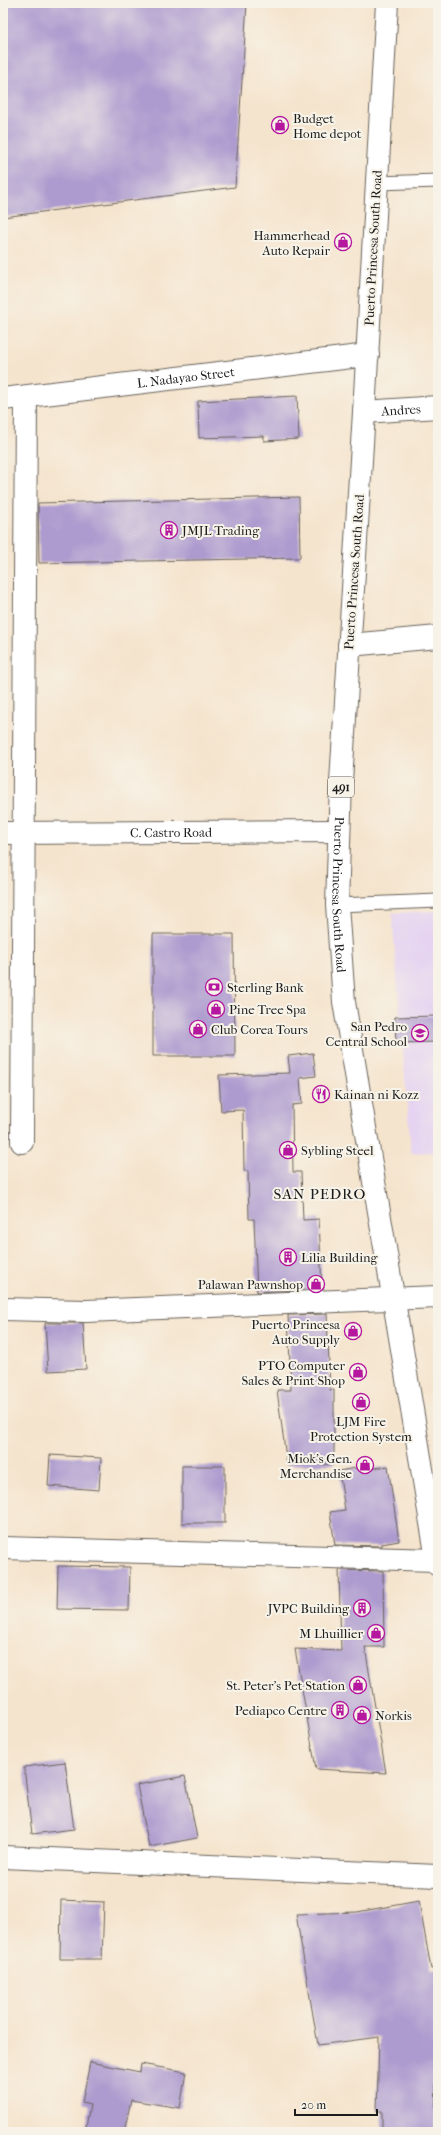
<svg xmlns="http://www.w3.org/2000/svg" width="441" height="2135" font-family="'IM FELL French Canon',serif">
  <rect width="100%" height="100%" fill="#f7f3e8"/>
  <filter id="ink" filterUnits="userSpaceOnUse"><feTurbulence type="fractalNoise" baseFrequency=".025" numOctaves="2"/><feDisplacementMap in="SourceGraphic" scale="8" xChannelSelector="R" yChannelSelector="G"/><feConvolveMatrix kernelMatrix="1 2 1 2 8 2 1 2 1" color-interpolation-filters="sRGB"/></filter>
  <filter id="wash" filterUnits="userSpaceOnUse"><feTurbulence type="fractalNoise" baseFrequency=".012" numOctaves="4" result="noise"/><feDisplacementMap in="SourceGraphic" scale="16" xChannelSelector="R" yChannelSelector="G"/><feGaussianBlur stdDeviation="0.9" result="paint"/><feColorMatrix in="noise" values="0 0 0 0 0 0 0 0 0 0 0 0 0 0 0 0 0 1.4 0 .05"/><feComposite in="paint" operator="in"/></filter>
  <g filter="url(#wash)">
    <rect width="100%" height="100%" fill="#f5e4cd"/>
    <path fill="#e5d3f1" d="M438,911v241l-27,1 -19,-240z"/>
    <g id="blocks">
      <g fill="#ad9bcf">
        <path d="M3,3h244l-12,184 -232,30z"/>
        <path d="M297,396l2,43 -35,2v-5l-65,2 -1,-37z"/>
        <path d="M299,497l1,61 -261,5 -1,-60z"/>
        <path d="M153,934h81l1,122h-82z"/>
        <path d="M438,1016v26l-42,1 -1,-26z"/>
        <path d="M313,1053l3,23 -16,2 2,26 -10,1 1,67h8l2,48 16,-1 3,70 -65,3 -3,-73h-5l-1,-48h-4l-1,-61 -22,1 -2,-36 71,-2 -2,-17z"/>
        <path d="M327,1314l3,76h4v74l-47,1 -10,-75h14l-3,-75z"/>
        <path d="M45,1323h38l3,46 -38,2z"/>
        <path d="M50,1455l51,3 -2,32 -51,-4z"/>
        <rect x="182" y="1466" width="43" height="57"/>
        <path d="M388,1466l11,75 -17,3v2l-47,-1 -5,-33 15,-2 -6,-39 21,-4 1,3z"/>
        <path d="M58,1566l72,1 -1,43 -72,-1z"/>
        <path d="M339,1570l44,1 1,76h-19l21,126 -70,-4 -21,-120 46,2z"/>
        <path d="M65,1762l9,67 -42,5 -8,-67z"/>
        <path d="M185,1776l12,62 -48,9 -12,-62z"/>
        <path d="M61,1900l43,2 -2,57h-42z"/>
        <path d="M419,1901l12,68 7,-1 -3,164h-53v-21h-5l2,-74 -61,8 -22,-131 61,-2z"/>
        <path d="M90,2062l50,10 1,-8 45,8 -6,36 -49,-8 -7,32h-39l5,-27 -8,-2z"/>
      </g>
    </g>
  </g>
  <g filter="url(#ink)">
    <use href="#blocks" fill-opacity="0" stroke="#68625a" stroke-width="1"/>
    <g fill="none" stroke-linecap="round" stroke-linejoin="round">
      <g stroke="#68625a" stroke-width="15">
        <g id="lane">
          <path d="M377,183l61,-2"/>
          <path d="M337,905l101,-4"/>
        </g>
      </g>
      <g stroke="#68625a" stroke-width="24">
        <g id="street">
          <path id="s1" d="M3,399l365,-44"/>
          <path id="s2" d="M364,412l74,-5"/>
          <path d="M349,645l89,-8"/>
          <path id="s3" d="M3,833l336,-2"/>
          <path d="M22,1142l4,-745"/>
          <path d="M3,1309l83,2 352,-14"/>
          <path d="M3,1548l434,12"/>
          <path d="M3,1857l435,19"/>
        </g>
      </g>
      <g stroke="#68625a" stroke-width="24">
        <g id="primary">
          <path id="s4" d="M387,3l-23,409 -23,370 -4,123 7,97 94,563"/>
        </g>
      </g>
      <use href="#lane" stroke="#fff" stroke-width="13"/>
      <use href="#street" stroke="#fff" stroke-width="22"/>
      <use href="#primary" stroke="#fff" stroke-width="22"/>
    </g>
  </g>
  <defs>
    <g id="shop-ring" transform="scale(0.9)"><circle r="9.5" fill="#f7f3e8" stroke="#b5179e" stroke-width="1.5"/><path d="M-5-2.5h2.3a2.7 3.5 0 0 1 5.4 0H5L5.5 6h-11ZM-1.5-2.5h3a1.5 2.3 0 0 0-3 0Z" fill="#b5179e"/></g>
    <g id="building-ring" transform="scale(0.9)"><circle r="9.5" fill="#f7f3e8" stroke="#b5179e" stroke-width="1.5"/><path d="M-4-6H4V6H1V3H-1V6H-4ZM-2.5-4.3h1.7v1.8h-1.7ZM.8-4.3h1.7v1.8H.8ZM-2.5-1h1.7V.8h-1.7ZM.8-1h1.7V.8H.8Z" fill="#b5179e"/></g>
    <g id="bank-ring" transform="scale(0.9)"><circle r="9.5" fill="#f7f3e8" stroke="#b5179e" stroke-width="1.5"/><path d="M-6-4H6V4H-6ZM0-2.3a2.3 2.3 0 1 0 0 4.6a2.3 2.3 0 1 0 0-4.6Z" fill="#b5179e"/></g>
    <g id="school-ring" transform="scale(0.9)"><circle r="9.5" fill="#f7f3e8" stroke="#b5179e" stroke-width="1.5"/><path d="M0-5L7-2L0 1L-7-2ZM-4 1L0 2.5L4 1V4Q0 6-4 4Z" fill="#b5179e"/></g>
    <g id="restaurant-ring" transform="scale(0.9)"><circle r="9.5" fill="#f7f3e8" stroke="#b5179e" stroke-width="1.5"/><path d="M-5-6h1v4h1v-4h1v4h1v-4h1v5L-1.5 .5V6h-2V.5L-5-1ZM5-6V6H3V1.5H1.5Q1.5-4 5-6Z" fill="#b5179e"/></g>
  </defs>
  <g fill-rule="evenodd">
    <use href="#shop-ring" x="280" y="125"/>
    <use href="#shop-ring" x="343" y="242"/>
    <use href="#building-ring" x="169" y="530"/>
    <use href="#bank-ring" x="214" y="987"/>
    <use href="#shop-ring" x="216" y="1009"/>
    <use href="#shop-ring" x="198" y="1029"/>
    <use href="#school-ring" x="420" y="1033"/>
    <use href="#restaurant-ring" x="321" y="1094"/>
    <use href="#shop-ring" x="288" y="1150"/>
    <use href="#building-ring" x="288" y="1257"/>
    <use href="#shop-ring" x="316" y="1284"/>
    <use href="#shop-ring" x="353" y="1331"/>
    <use href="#shop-ring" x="358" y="1372"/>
    <use href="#shop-ring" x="361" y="1402"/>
    <use href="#shop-ring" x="365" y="1465"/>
    <use href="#building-ring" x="362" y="1608"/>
    <use href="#shop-ring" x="376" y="1633"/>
    <use href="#shop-ring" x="358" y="1685"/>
    <use href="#building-ring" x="340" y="1710"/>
    <use href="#shop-ring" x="362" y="1715"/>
  </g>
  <g text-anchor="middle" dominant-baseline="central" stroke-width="4" stroke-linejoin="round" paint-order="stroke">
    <rect fill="#f7f3e8" stroke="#5e5c59" stroke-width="1" x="328" y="777" width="26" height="20" rx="3"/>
    <g font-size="12" font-weight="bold" fill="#1c1c1c">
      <text x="341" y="787">491</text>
    </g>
    <g font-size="13" fill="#1c1c1c" stroke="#f7f3e8" text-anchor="end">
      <text x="293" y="118" text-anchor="start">Budget<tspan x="293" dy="15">Home depot</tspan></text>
      <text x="330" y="235">Hammerhead<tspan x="330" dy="15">Auto Repair</tspan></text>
      <text x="182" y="530" text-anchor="start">JMJL Trading</text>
      <text x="227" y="987" text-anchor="start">Sterling Bank</text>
      <text x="229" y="1009" text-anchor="start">Pine Tree Spa</text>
      <text x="407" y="1026">San Pedro<tspan x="407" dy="15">Central School</tspan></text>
      <text x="211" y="1029" text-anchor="start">Club Corea Tours</text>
      <text x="334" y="1094" text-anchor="start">Kainan ni Kozz</text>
      <text x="301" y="1150" text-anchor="start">Sybling Steel</text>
      <text x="301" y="1257" text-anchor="start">Lilia Building</text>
      <text x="303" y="1284">Palawan Pawnshop</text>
      <text x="340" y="1324">Puerto Princesa<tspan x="340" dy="15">Auto Supply</tspan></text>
      <text x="345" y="1365">PTO Computer<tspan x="345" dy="15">Sales &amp; Print Shop</tspan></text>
      <text x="361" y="1421" text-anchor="middle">LJM Fire<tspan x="361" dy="15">Protection System</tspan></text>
      <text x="352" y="1458">Miok's Gen.<tspan x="352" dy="15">Merchandise</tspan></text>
      <text x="349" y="1608">JVPC Building</text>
      <text x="363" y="1633">M Lhuillier</text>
      <text x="345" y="1685">St. Peter's Pet Station</text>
      <text x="327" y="1710">Pediapco Centre</text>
      <text x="375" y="1715" text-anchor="start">Norkis</text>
    </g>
    <g font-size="13" fill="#1c1c1c" stroke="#f7f3e8">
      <text transform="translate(373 248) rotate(-87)">Puerto Princesa South Road</text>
      <text stroke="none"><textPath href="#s1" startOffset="184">L. Nadayao Street</textPath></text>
      <text stroke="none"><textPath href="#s2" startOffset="37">Andres</textPath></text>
      <text transform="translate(354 572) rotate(-86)">Puerto Princesa South Road</text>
      <text stroke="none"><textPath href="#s3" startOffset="168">C. Castro Road</textPath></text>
      <text stroke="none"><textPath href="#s4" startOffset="893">Puerto Princesa South Road</textPath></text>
    </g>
    <g font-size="15" letter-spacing="1" fill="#1c1c1c" stroke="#f7f3e8">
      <text x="320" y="1194">SAN PEDRO</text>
    </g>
  </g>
  <rect width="441" height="2135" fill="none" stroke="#f7f3e8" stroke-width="16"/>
  <path d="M295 2109v6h82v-6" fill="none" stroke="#1c1c1c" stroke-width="2"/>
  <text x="301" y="2109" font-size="12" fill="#1c1c1c" stroke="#f7f3e8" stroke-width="3" paint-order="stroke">20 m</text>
</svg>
